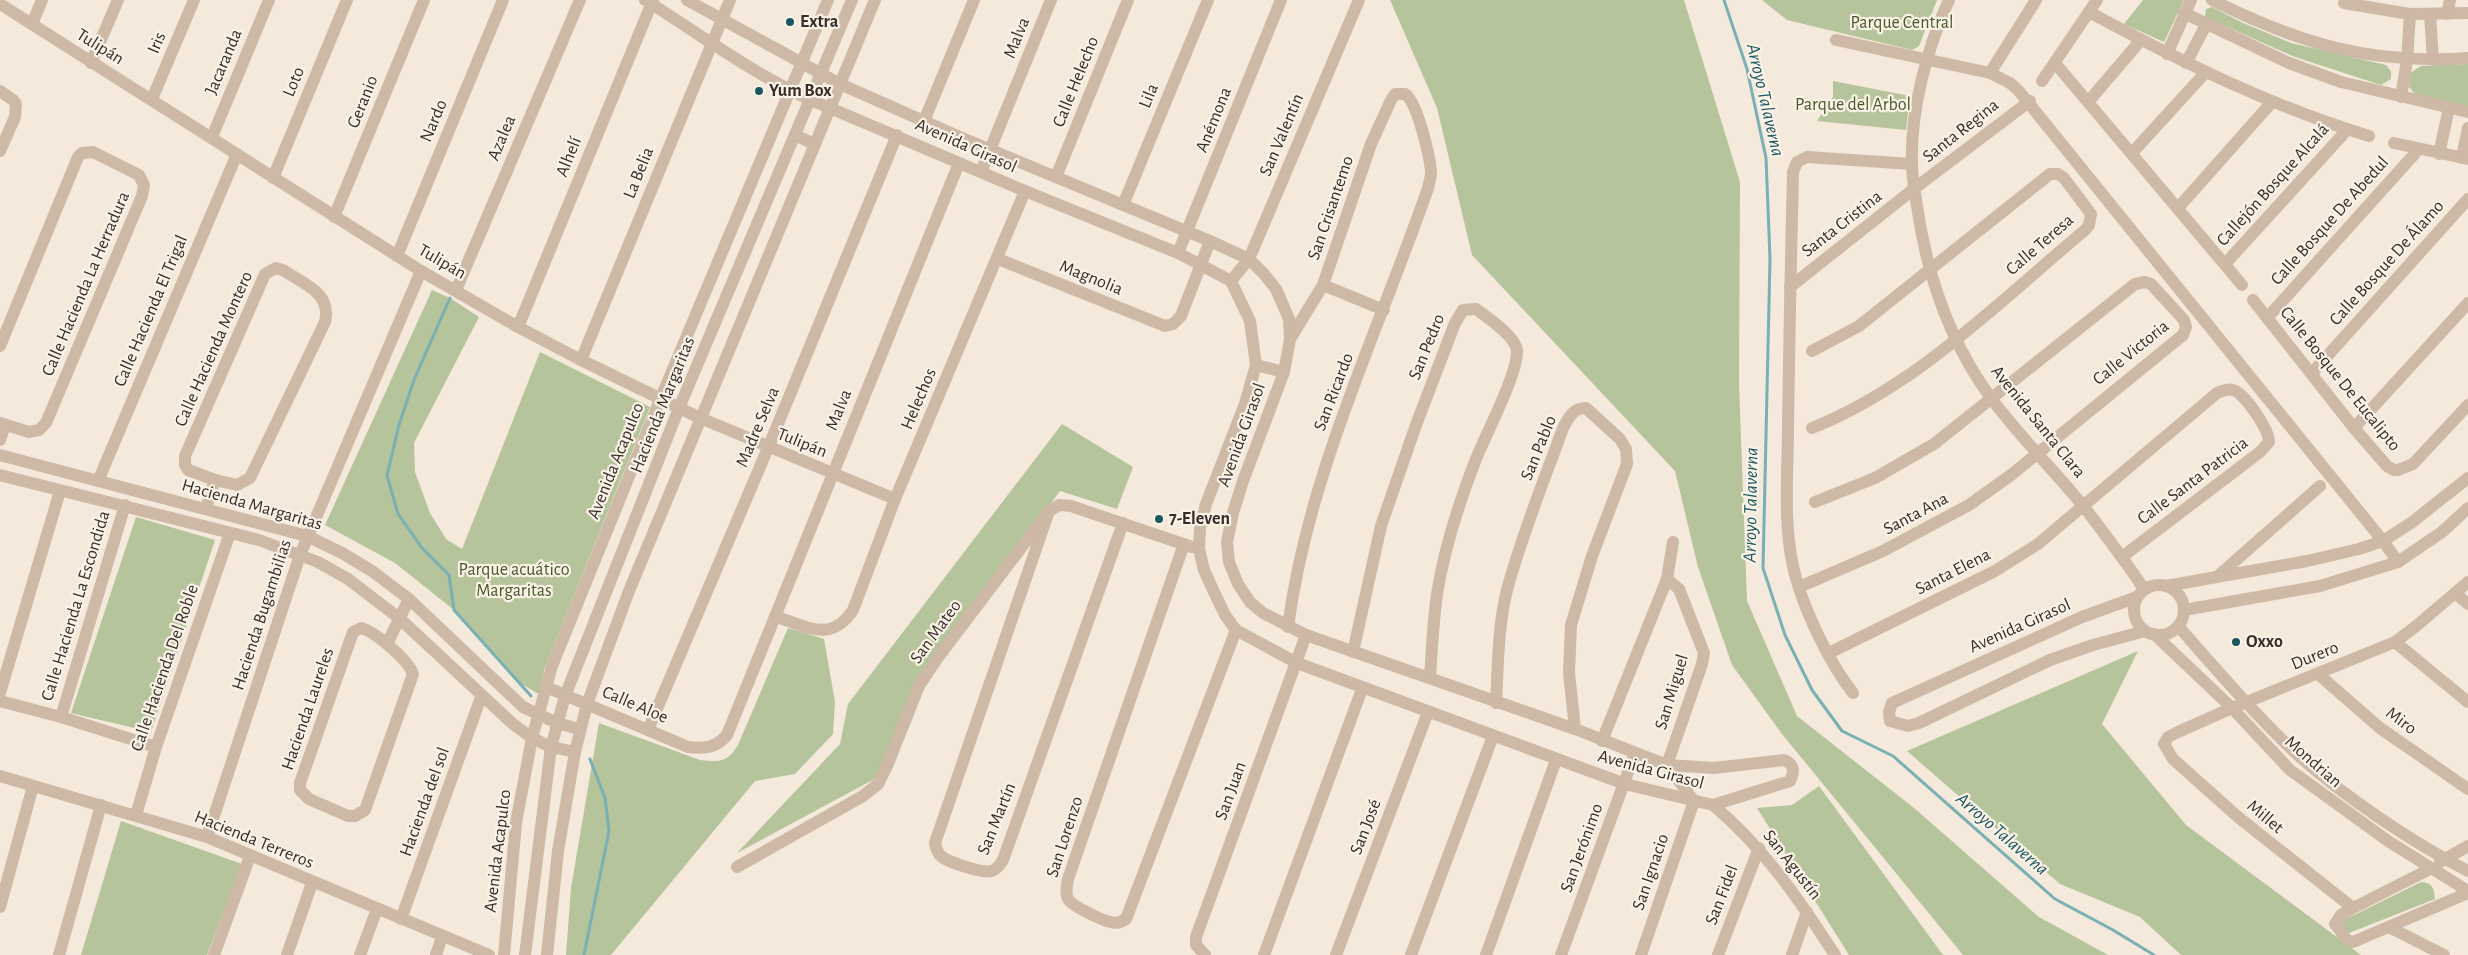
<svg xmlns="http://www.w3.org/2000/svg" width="2468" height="955" font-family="'Alegreya Sans',sans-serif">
  <rect width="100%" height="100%" fill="#f4e9db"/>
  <g fill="#b5c49a">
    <path d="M1390,0h294l56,182 -1,202 8,217 50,115 117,92 125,109 69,38h-145l-181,-221 -50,-69 -34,-98 -23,-96 -203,-216 -35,-147z"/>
    <path d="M1762,0h175l-18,46 -7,4 -125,-30z"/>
    <path d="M2143,0h41l-20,42 -40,-18z"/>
    <path d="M2212,7l29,15 50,21 95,22 5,6v8l-10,6 -86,-28 -90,-40 1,-8z"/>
    <path d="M2468,64v43l-52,-12 -7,-8 1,-14 11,-7z"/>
    <path d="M1833,81l77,15 -4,34 -89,-9 16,-24z"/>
    <path d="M432,290l18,8 29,19 -65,126 1,29 15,41 16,26 16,10 78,-197 110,55 -106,263 -2,26 -22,-13 -66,-73 -59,-47 -70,-38z"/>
    <path d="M1062,424l71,43 -16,42 -57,-18 -144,193 -36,92 -143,77 103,-109 8,-40z"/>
    <path d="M136,517l79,23 -64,192 -80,-19z"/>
    <path d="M788,628l36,11 11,63 -2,32 -38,40 -40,7 -144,174h-45l5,-67 28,-165 101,37c20,2 27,3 38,-15z"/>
    <path d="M2138,651l-36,73 84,101 175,130h-180l-41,-38 -80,-33 -153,-133z"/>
    <path d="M1819,786l124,169h-94l-92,-147 35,-3z"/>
    <path d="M121,821l121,43 -35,91h-126z"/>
    <path d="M2421,882c12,1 13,7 14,17l-86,34 -7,-8 2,-5z"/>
  </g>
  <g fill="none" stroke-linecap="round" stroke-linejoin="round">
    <g stroke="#78b0b4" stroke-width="3">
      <path d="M1724,0l23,69 19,89 4,101 -7,309 22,67 27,55 30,41 51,25 162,143 58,31 41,25"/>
      <path d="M450,298l-36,82 -15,45 -12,50 11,39 24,34 27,27 5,35 77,86"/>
      <path d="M584,955l25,-124 -4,-33 -15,-39"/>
    </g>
    <g stroke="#cdb9a6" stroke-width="12">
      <path d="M1949,0c-22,48 -39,111 -37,165 0,13 3,27 5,41 10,69 32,135 74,192 28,38 63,72 93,109 21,27 41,54 60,82"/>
      <path d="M2212,0c86,43 159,65 256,58"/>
      <path d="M2344,3l66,11 58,-1"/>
      <path d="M0,4l421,267 97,56 63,33 119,58 195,81"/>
      <path d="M2089,12c91,49 181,94 280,124"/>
      <path d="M2184,13l105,50 52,19 127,30"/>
      <path d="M2430,14l3,46"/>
      <path d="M2447,14l3,-14"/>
      <path d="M32,24l10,-24"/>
      <path d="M1836,40l154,33 20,10 8,7 365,451 15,21"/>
      <path d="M2167,54l24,-54"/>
      <path d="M91,63l27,-63"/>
      <path d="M2055,63l187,222"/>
      <path d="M2186,63l21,-40"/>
      <path d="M1990,73l46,-73"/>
      <path d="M2042,81l55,-81"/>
      <path d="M0,91l13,9 3,4 -1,13 -15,34"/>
      <path d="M2401,97l6,-37 3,-46"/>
      <path d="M152,99l42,-99"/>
      <path d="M2088,102l53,-62"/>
      <path d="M830,108l195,83 153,62 53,28 19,40 6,44 -11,39 -39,100 -6,24 -1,21 5,21 10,22 11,23 11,15 61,33 328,121 88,21 77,-24c5,-10 4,-17 -6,-21l-70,8 -47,-3 -92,-36 -269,-94 -43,-22 -13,-11 -12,-18 -9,-22 -2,-20 6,-29 10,-32 41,-109 6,-33 -1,-20 -13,-30 -12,-15 -15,-15 -39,-18 -248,-103 -122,-54"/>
      <path d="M924,121l50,-121"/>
      <path d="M795,135l19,9"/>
      <path d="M212,137l57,-137"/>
      <path d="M2394,143l74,16"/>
      <path d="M2132,153l73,-80"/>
      <path d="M2439,154l10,-46"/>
      <path d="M2462,158l6,-30"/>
      <path d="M981,172l70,-172"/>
      <path d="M1056,177l72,-177"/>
      <path d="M273,178l74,-178"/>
      <path d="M1123,205l85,-205"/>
      <path d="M2178,208l94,-106"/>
      <path d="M334,217l90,-217"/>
      <path d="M1178,253l103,-253"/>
      <path d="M397,256l106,-256"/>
      <path d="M998,259l167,67 8,-2 8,-8 29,-75"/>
      <path d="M2225,264l122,-134"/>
      <path d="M276,268l7,2c21,14 49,23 42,52l-75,156 -13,7 -22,-5 -27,-10 -3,-5v-9l80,-182z"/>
      <path d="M1231,281l18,-22 110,-259"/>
      <path d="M1323,285l61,25"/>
      <path d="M1790,287l125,-99 115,-87"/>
      <path d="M456,290l124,-290"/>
      <path d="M2253,300l101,128 33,38 7,4h4l15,-6 55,-59"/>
      <path d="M2268,317l151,-168"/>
      <path d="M518,327l135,-327"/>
      <path d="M0,346l78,-189 4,-4 11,-1 46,23 5,10 -2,11 -96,227 -7,7 -10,2 -29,-9"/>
      <path d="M581,360l149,-360"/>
      <path d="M1256,365l28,7"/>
      <path d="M2312,373l156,-174"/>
      <path d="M1812,428c105,-42 188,-127 273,-198l4,-5 2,-11 -27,-36 -6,-4h-8l-191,152 -47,25"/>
      <path d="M2354,428l114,-125"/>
      <path d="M0,440l5,-15"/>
      <path d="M98,481l139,-327"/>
      <path d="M206,508l9,-28"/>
      <path d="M1049,511l-114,332c1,5 2,10 7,14 7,5 41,17 50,14 5,-2 8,-6 11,-11l120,-337"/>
      <path d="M1184,544l-116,335c-1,7 -3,14 0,20 4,7 35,22 43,23 6,2 10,0 15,-3l110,-289"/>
      <path d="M2218,576l102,-90"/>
      <path d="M1799,587l84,-36 86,-46 42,-30 172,-140 3,-8 -2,-7 -33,-36 -6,-2 -10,2 -201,160 -59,34 -60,24"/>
      <path d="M2455,593l13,11"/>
      <path d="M2137,597l-55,20 -190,86 -3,9 1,9 18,5 11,-3 131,-63 43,-15 52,-14"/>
      <path d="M777,617c31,10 54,26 76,-7l42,-111 130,-308"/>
      <path d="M1288,627c20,-153 90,-294 140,-439 1,-5 3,-10 3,-16 -1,-15 -14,-71 -26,-78h-10l-4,6 -20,44 -48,141 -33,54"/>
      <path d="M361,628c15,4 47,32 52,46l-48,136 -10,6h-7l-39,-17 -9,-9v-7l53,-151z"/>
      <path d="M2395,642l73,60"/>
      <path d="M387,644l22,-45"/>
      <path d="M1353,652l28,-126 35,-101 39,-102 8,-13 13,-1c11,8 42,29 41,43 0,23 -31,82 -41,107 -16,41 -32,91 -39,135 -4,28 -5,56 -7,84"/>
      <path d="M1829,653l166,-82 43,-27 179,-151c6,-2 10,-5 16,-3 12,3 36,40 36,52l-9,10 -138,105"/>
      <path d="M2318,674l62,54 88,61"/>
      <path d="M546,687l142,60c16,2 28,1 39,-12l232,-572"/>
      <path d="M0,693l60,-202"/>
      <path d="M1853,693c-24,-30 -52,-89 -60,-127 -10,-45 -5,-94 -5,-140 1,-85 3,-169 5,-254l4,-10 10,-5 105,7"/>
      <path d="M0,701l61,16 95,30"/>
      <path d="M1496,703c2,-38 2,-77 11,-113 15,-56 37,-109 56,-162 6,-11 10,-20 23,-20l34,31 6,10 1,15 -35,92 -21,69 -2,48 6,56"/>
      <path d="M61,717l64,-212"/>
      <path d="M557,723l22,6"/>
      <path d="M648,730l120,-282 129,-313"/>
      <path d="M1602,741l65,-162 6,-37"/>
      <path d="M551,747l24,5 12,-48 42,-113 246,-591"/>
      <path d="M0,776l207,61 282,118"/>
      <path d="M1713,805c52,44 85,93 122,150"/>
      <path d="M136,815l20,-68 74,-214"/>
      <path d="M207,837l93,-282 121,-284"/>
      <path d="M737,867l126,-71 15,-12 9,-18 32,-80 20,-30 110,-145 10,-6 12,1 121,41"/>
      <path d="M2430,869l-77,39 -12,7 -6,9 12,16 6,2 115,-49"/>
      <path d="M0,907l33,-121"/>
      <path d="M2353,908l-115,-91 -65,-58 -9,-15 4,-7 10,-5 54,-24 163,-66 20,-15 53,-45"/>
      <path d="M401,919l80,-222"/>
      <path d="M2389,927l55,28"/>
      <path d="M59,955l42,-150"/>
      <path d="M214,955l36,-99"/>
      <path d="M287,955l25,-72"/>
      <path d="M360,955l17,-46"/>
      <path d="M436,955l6,-18"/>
      <path d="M1205,955l-9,-10v-8l110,-302"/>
      <path d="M1264,955l98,-266"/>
      <path d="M1336,955l92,-243"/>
      <path d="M1411,955l82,-219"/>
      <path d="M1486,955l70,-195"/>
      <path d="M1561,955l74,-202"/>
      <path d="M1641,955l53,-154 -27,-36 35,-101 2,-11 -25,-64 -12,-10"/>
      <path d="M1718,955l41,-107"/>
      <path d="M1792,955l15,-43"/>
    </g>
    <g stroke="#cdb9a6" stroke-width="12">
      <path d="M645,0c60,37 118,82 185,108"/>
      <path d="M687,0l153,84"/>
      <path d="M0,455l307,81 35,17 30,18 37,28 114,108 34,16"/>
      <path d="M0,475l259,65 59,22 30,17 51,39 114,106 19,14 19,9"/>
      <circle cx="2159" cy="610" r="25"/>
      <path d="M2166,586l141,-25 52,-12 24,-8 28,-18 57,-45"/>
      <path d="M2184,610l136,-24 78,-24 44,-30 26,-24"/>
      <path d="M2178,626c39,44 78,90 121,130 46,41 114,87 169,115"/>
      <path d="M2154,634l78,74 58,62 98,71 80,50"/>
      <path d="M2440,862l28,-16"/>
      <path d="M504,955l12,-132 16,-85 20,-72 108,-266 168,-400"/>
      <path d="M525,955l26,-208 14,-51 114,-288 173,-408"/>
      <path d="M547,955l11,-104 17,-99"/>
    </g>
  </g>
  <g fill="#19585e" stroke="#fbf3e8" stroke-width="2">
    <circle cx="790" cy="22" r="5"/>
    <circle cx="759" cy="91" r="5"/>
    <circle cx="1159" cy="519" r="5"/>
    <circle cx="2236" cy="642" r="5"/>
  </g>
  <g text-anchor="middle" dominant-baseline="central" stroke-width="4.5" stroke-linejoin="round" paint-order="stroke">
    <g font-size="18" font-weight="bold" fill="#392d28" stroke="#fbf3e8" text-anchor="start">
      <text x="800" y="22">Extra</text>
      <text x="769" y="91">Yum Box</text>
      <text x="1169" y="519">7-Eleven</text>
      <text x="2246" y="642">Oxxo</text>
    </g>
    <g font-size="18" fill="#475929" stroke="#fbf3e8">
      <text x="1902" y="23">Parque Central</text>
      <text x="1853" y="105">Parque del Arbol</text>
      <text x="514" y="570">Parque acuático<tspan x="514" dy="21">Margaritas</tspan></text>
    </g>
    <g font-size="18" fill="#392d28" stroke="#fbf3e8">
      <text transform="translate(1017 38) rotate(-68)">Malva</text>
      <text transform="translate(157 43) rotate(-67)">Iris</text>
      <text transform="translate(100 47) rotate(32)">Tulipán</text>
      <text transform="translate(224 62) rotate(-67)">Jacaranda</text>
      <text transform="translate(294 82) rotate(-67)">Loto</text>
      <text transform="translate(1076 82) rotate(-68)">Calle Helecho</text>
      <text transform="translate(1149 96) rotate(-68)">Lila</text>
      <text transform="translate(363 102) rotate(-68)">Geranio</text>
      <text transform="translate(1214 120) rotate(-68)">Anémona</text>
      <text transform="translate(434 121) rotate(-67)">Nardo</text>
      <text transform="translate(1961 131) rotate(-38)">Santa Regina</text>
      <text transform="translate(1282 135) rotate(-67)">San Valentín</text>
      <text transform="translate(502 138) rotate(-67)">Azalea</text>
      <text transform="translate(966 146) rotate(24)">Avenida Girasol</text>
      <text transform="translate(569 157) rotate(-68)">Alhelí</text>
      <text transform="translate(639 173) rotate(-68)">La Belia</text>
      <text transform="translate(2273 185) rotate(-48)">Callejón Bosque Alcalá</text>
      <text transform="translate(1331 208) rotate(-71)">San Crisantemo</text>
      <text transform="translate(2330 221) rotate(-48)">Calle Bosque De Abedul</text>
      <text transform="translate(1842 224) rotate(-38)">Santa Cristina</text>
      <text transform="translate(2040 245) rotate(-41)">Calle Teresa</text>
      <text transform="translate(442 262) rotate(30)">Tulipán</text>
      <text transform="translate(2387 263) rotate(-48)">Calle Bosque De Álamo</text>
      <text transform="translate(1091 278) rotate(22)">Magnolia</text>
      <text transform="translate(86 284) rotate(-67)">Calle Hacienda La Herradura</text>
      <text transform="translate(151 311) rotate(-67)">Calle Hacienda El Trigal</text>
      <text transform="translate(1427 347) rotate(-68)">San Pedro</text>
      <text transform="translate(214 349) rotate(-66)">Calle Hacienda Montero</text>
      <text transform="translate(2131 353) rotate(-39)">Calle Victoria</text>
      <text transform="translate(2340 379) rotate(51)">Calle Bosque De Eucalipto</text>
      <text transform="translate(1334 392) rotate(-69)">San Ricardo</text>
      <text transform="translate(919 399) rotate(-67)">Helechos</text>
      <text transform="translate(663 405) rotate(-68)">Hacienda Margaritas</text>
      <text transform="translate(839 410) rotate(-68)">Malva</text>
      <text transform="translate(2038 422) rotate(51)">Avenida Santa Clara</text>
      <text transform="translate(758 427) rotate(-67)">Madre Selva</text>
      <text transform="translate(1242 435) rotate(-70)">Avenida Girasol</text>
      <text transform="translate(802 443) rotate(22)">Tulipán</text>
      <text transform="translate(1539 448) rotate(-68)">San Pablo</text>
      <text transform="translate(616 461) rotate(-68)">Avenida Acapulco</text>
      <text transform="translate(2193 481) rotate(-37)">Calle Santa Patricia</text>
      <text transform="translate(252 505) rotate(16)">Hacienda Margaritas</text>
      <text transform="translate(1916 514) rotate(-28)">Santa Ana</text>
      <text transform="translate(1953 572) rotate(-27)">Santa Elena</text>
      <text transform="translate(76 606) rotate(-73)">Calle Hacienda La Escondida</text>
      <text transform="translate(262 615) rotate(-72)">Hacienda Bugambilias</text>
      <text transform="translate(2020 626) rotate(-24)">Avenida Girasol</text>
      <text transform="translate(936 632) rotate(-54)">San Mateo</text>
      <text transform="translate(2315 656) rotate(-22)">Durero</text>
      <text transform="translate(165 668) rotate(-71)">Calle Hacienda Del Roble</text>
      <text transform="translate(1672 692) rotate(-73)">San Miguel</text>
      <text transform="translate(635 705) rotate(23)">Calle Aloe</text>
      <text transform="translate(308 709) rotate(-71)">Hacienda Laureles</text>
      <text transform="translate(2401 721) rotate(37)">Miro</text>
      <text transform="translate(2313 762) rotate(41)">Mondrian</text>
      <text transform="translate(1651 770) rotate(15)">Avenida Girasol</text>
      <text transform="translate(1231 791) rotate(-70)">San Juan</text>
      <text transform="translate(425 802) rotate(-70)">Hacienda del sol</text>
      <text transform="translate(2265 817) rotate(40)">Millet</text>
      <text transform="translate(997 819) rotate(-68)">San Martín</text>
      <text transform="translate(1366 827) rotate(-69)">San José</text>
      <text transform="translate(1065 837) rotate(-72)">San Lorenzo</text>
      <text transform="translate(254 840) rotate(22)">Hacienda Terreros</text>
      <text transform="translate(1582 848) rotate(-70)">San Jerónimo</text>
      <text transform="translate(498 851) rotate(-83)">Avenida Acapulco</text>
      <text transform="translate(1792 865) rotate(52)">San Agustín</text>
      <text transform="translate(1651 872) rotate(-71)">San Ignacio</text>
      <text transform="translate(1722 895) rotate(-69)">San Fidel</text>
    </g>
    <g font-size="19" font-style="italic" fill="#19585e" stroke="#fbf3e8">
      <text transform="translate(1765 100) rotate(77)">Arroyo Talaverna</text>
      <text transform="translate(1751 505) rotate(-89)">Arroyo Talaverna</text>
      <text transform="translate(2002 834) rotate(41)">Arroyo Talaverna</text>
    </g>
  </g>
</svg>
